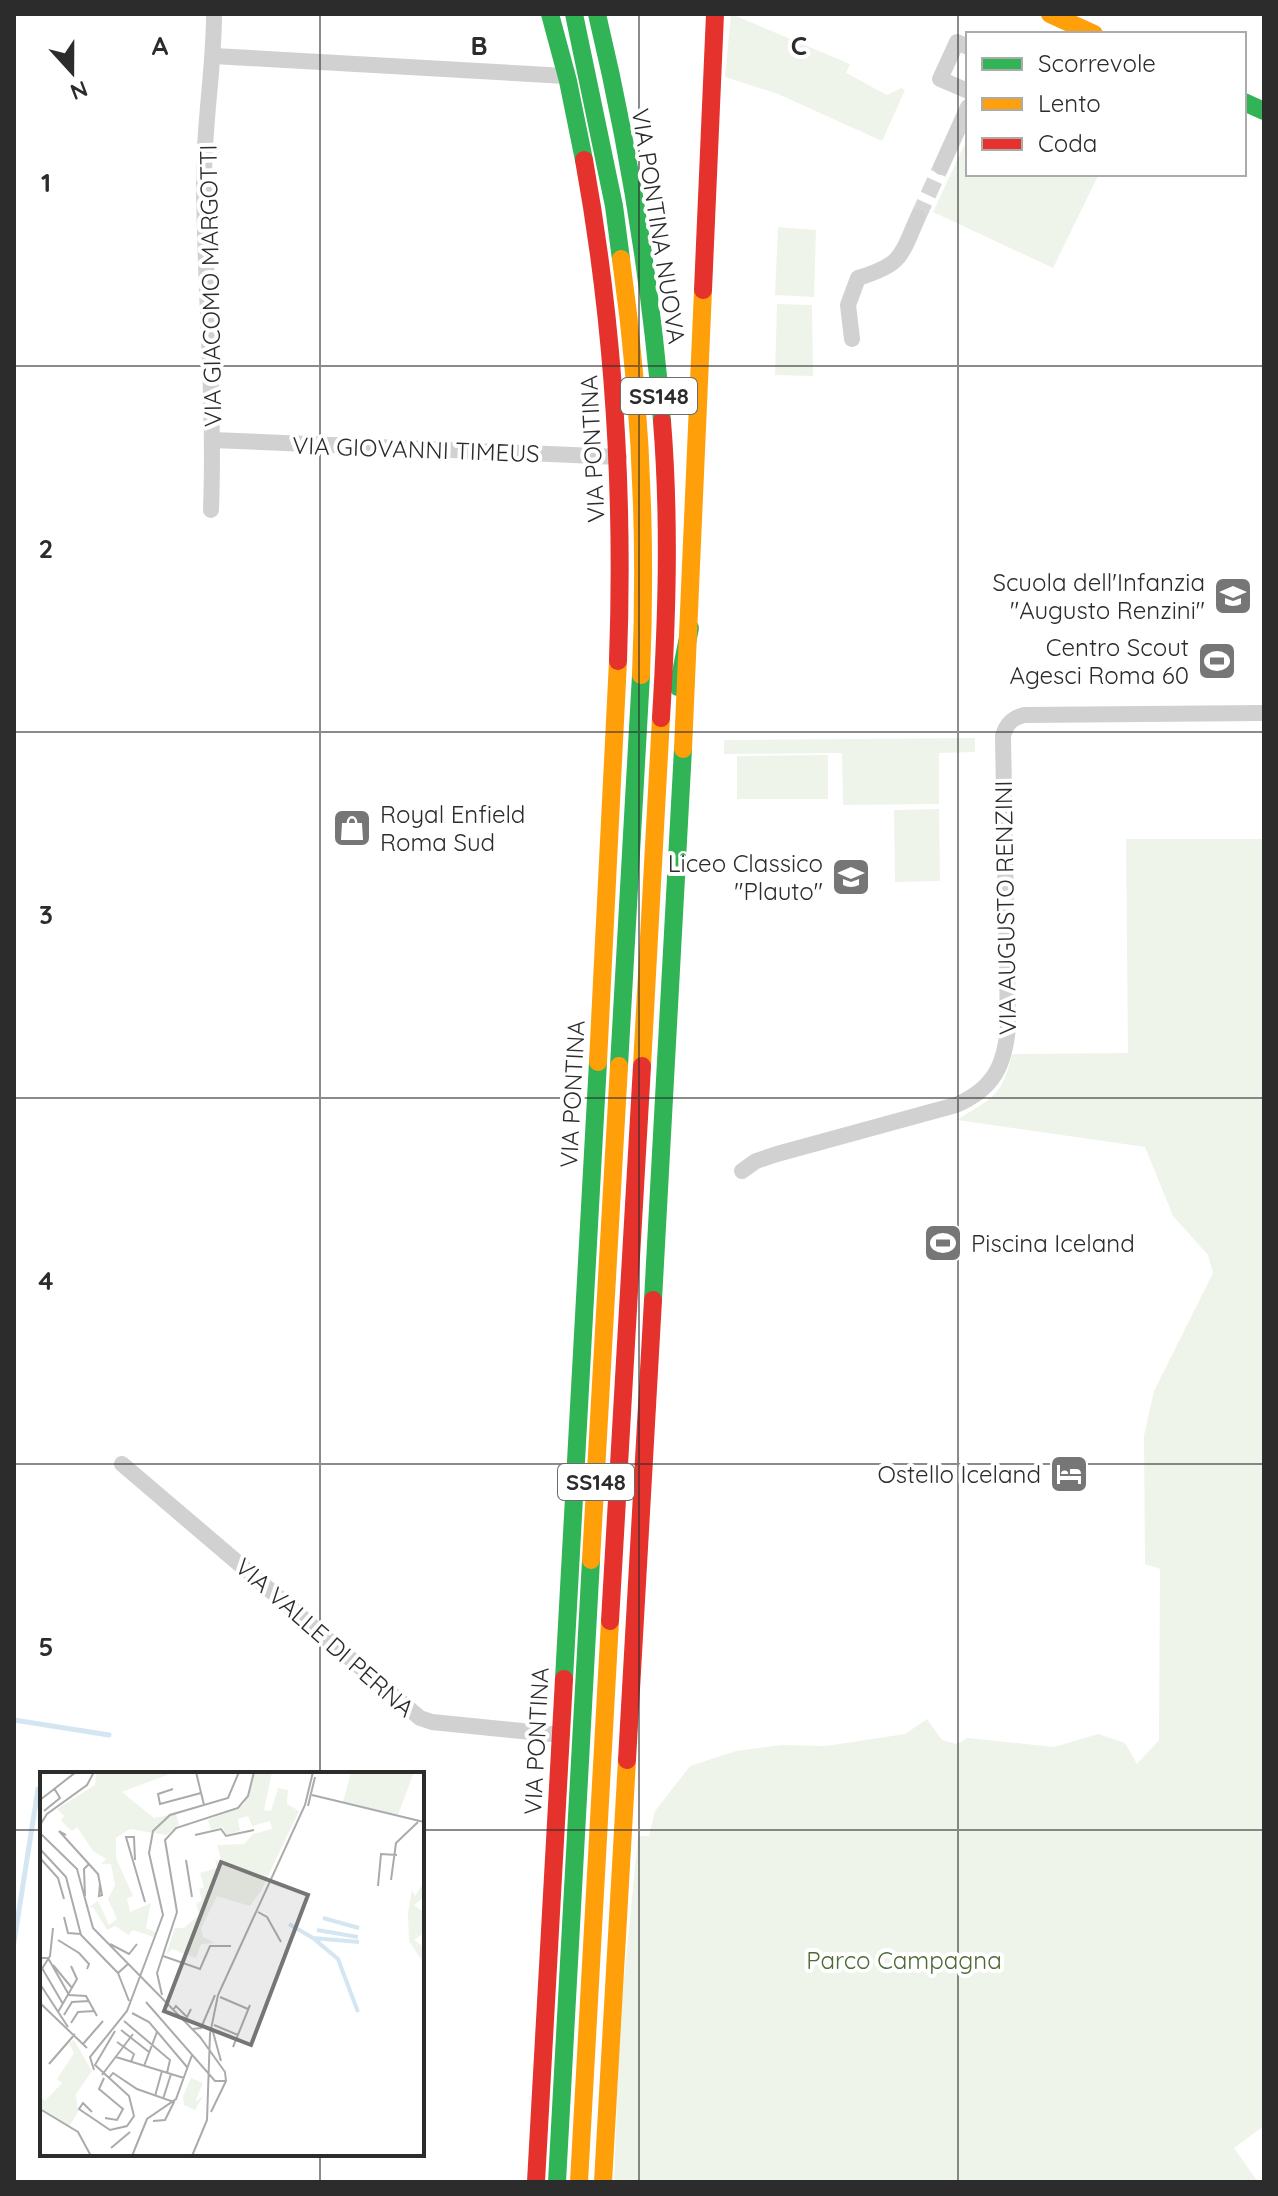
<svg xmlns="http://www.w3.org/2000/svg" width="1278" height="2196" font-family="Quicksand,sans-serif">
  <rect width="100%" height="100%" fill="#fff"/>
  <g fill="#eff4ea">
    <path d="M731,14l119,50 -4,9 41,22 14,-7 4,2 -23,51 -104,-47 -53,-17z"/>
    <path d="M968,137v37h131l-46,94 -120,-56z"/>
    <path d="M778,227l38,3 -2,67 -39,-2z"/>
    <path d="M777,304l35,1 1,71 -38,-1z"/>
    <path d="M975,738v14l-36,1v51l-96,1 -1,-52 -118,1v-14z"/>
    <path d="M828,755v44h-91v-43z"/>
    <path d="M939,809l1,72 -45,1 -1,-72z"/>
    <path d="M1126,839h138v1287l-30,22 24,34h-644l6,-160 18,-186h11l6,-25 35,-45 46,-15 46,-6 44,1 79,-12 22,-15 15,21 15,4 11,-6 86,9 44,-13 27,9 12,21 22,-24 1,-171 -15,-5 -1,-128 10,-45 59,-118 -5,-18 -35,-39 -28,-69 -188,-27c36,-23 45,-23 55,-66l116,-1z"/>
  </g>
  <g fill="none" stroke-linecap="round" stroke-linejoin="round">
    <g stroke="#d4e6f2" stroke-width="5">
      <path d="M14,1720l95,15"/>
      <path d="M14,1942l24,-153"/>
    </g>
    <path stroke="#d5d5d5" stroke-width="16" stroke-dasharray="16 8" stroke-linecap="butt" d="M918,217l23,-50"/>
    <g stroke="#d1d1d1" stroke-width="16">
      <path d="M968,47l-11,-5 -17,37 28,12"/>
      <path d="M214,56l352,20"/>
      <path d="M941,167l27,-60"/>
      <path d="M852,339l-4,-34 10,-27c45,-14 42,-21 60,-61"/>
      <path d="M213,440l406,17"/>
      <path d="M211,510c4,-109 -6,-216 -7,-325 -1,-57 10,-114 10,-171"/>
      <path d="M742,1171l14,-10 21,-7 179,-49c37,-16 49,-39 52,-79l-5,-290c3,-12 9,-18 21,-21l240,-2"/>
      <path d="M122,1464l298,254 12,4 129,13"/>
    </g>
    <g stroke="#30b455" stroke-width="18">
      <path d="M550,14l18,67 16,79"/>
      <path d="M574,14l40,192 7,53"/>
      <path d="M597,14c32,134 54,270 65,407"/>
      <path d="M1244,102l20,9"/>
      <path d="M678,687l12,-59"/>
      <path d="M619,1066l22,-391"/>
      <path d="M653,1300l30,-551"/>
      <path d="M564,1679l34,-617"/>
      <path d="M557,2182l34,-622"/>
    </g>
    <g stroke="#ff9f0a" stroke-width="18">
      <path d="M1050,14l44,20"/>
      <path d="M621,259c20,141 26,274 20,416"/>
      <path d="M683,749l20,-459"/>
      <path d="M598,1062l20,-401"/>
      <path d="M642,1066l19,-348"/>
      <path d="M591,1560l28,-494"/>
      <path d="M579,2182l31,-561"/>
      <path d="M603,2182l24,-422"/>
    </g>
    <g stroke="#e5322d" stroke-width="18">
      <path d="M584,160c30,165 40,334 34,501"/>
      <path d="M703,290l12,-276"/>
      <path d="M661,718c6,-99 9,-197 1,-297"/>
      <path d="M610,1621l32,-555"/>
      <path d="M627,1760l26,-460"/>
      <path d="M536,2182l28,-503"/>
    </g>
  </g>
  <path fill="none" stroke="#2c2c2c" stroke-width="2" stroke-opacity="0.55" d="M320,14v1760M639,14v2168M958,14v2168M14,366h1250M14,732h1250M14,1098h1250M14,1464h1250M14,1830h28M422,1830h842M320,2154v28"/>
  <defs>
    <g id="school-square" transform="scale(2)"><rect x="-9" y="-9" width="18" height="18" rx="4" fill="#767676" stroke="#fff"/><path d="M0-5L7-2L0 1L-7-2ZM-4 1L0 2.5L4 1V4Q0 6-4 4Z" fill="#fff"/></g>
    <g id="stadium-square" transform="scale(2)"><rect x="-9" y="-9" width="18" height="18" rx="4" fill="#767676" stroke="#fff"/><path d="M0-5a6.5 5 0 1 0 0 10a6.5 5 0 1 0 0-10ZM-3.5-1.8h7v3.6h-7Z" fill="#fff"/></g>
    <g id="shop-square" transform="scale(2)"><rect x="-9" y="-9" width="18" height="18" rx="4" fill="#767676" stroke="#fff"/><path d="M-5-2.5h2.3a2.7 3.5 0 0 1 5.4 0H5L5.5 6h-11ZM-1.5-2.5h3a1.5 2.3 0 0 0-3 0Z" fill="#fff"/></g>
    <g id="hotel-square" transform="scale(2)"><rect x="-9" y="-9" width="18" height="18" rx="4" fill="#767676" stroke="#fff"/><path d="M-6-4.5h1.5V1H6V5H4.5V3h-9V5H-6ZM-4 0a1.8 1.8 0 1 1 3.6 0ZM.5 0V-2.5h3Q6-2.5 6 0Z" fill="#fff"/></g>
  </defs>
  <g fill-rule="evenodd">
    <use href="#school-square" x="1233" y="596"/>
    <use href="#stadium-square" x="1217" y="661"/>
    <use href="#shop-square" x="352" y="828"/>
    <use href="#school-square" x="851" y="877"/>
    <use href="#stadium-square" x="943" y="1243"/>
    <use href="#hotel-square" x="1069" y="1474"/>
  </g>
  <g text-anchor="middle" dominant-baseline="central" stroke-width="8" stroke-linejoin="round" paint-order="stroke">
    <g fill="#fff" stroke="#6b6b6b" stroke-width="2">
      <rect x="621" y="378" width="76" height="36" rx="6"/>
      <rect x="558" y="1464" width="76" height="36" rx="6"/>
    </g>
    <g font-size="22" font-weight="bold" fill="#2c2c2c">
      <text x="659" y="396">SS148</text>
      <text x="596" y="1482">SS148</text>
    </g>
    <g font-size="24" fill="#2c2c2c" stroke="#fff">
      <text transform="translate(659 226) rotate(81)">VIA PONTINA NUOVA</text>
      <text transform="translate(210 286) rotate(-91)">VIA GIACOMO MARGOTTI</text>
      <text transform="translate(416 449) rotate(2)">VIA GIOVANNI TIMEUS</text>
      <text transform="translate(592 449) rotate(-93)">VIA PONTINA</text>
      <text transform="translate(1005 908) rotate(-91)">VIA AUGUSTO RENZINI</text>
      <text transform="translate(572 1094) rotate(-87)">VIA PONTINA</text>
      <text transform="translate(325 1637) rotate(41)">VIA VALLE DI PERNA</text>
      <text transform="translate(536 1741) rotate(-87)">VIA PONTINA</text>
    </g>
    <g font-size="24" fill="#2c2c2c" stroke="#fff" text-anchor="end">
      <text x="1205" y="582">Scuola dell'Infanzia<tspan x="1205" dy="28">"Augusto Renzini"</tspan></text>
      <text x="1189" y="647">Centro Scout<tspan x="1189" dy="28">Agesci Roma 60</tspan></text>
      <text x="380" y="814" text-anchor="start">Royal Enfield<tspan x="380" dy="28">Roma Sud</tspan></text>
      <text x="823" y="863">Liceo Classico<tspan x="823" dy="28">"Plauto"</tspan></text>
      <text x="971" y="1243" text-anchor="start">Piscina Iceland</text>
      <text x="1041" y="1474">Ostello Iceland</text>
    </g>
    <g font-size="24" fill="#4e6a37" stroke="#fff">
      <text x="904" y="1960">Parco Campagna</text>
    </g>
  </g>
  <g transform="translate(40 1772)">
    <rect width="384" height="384" fill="#fff"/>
    <path d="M56,0h79l-53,20 32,26 22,-4 3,11 -13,10 -36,-6 -14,9v20l17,38 -6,2 3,14 21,-9 -5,25 9,4 -1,5 -21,-7 -4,5 -14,-9 -8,4 -14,-23 -5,1 10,-7 11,24 8,-6 -9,-20 7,-14 -4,-21h-10l5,-5 -13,-8 -16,-24 -5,4 -11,-10 3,-5 -7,-7 38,-24zM215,0h17l-8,38 7,1 7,-23 10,2 -1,14 12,7 -38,80 -11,15 -33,-10 -16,32 2,9 12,6 -14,1 -5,14 -24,-9 -6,6 9,-27h9l15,-13 -3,-12 6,-2 -3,-12 5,-2 -4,-14 17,-5 -2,-9 8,7 -6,-21 27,-1 9,-10 19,-5 -2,-8 -18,5 -4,-10 -10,3 2,12 -15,4 -2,-8 -12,3 -3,-10 36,-15zM311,0h63l-16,43 -55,-13zM384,110v15l-10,8 10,7v21l-10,7 10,7v17l-15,-23 -1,-28 4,-23 3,6zM34,268l18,31 -16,23 2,18 -9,15 -29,-19v-11l5,4 17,-18 -5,-4 17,-26 -5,-10zM151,306l12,5 -8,19 8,-6 -8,14 -11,-5 -1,-9z" fill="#eff4ea"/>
    <path fill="none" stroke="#d4e6f2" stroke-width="4" d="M283,146l36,10M249,152l24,14 46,4M277,158l41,7M273,166l25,21 20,53"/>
    <path fill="none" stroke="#ababab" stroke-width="2" d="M156,0l8,33M133,17l-15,5 2,10 41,-11M272,23l112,27M0,28l36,-28M268,34l7,-29M4,39l16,-13 -6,-10M0,53l7,-11 40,-29 7,-13M0,61l37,36 16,59 107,109 25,35 1,9h-11l-69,-79M26,63l-7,-4 39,43 2,10 2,11 -3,1 1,-12M155,63l26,-6 5,7 28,-6M0,77l26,28 15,58 37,38 10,-9M0,86l18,20 6,21M95,88l-1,-23h-8l19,65M146,88l6,37M351,108l5,-37 22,-21M338,114l3,-32 16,1M45,124l-1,-27 5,-5M218,140l9,5 14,25M24,145l4,16 13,1M18,168l21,13 10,11 -2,5M70,172l19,10 8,-10M123,184l37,13 10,-23h21M0,186h8l21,37 17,1 11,20M13,193l19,23M2,196l21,36M0,200l10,-16 3,-28M78,201l11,28M0,212l28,43M122,223l-5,-22 20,-61 -12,-72 11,-12 62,-20 10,-12 6,-24M180,225l28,12M0,231l47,45M133,238l3,-4 11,11 4,-8M18,240l19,-33 -6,-13M92,241l17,9 38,45M24,243l8,-13 17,-1M84,249l46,39 -3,13M31,251l7,-11 17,-1M174,253l24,10M152,257l9,-1 14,-33M81,258l28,22M173,260l8,29M77,270l17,12 -3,8M43,272l20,-23M193,275l17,-42M76,285l68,21M9,292l26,-30M104,294l13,-34M54,298l-4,-13 37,-46 36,-96 -14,-62 4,-22 17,-16 58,-17 11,-26M62,303l31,-41M64,306l-5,11 24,20 -6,11 -12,-2M69,306l4,-5 24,16 37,13 -9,18 -12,1M115,324l7,-25M123,327l8,-25M0,337l38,23 13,24M52,340l-9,-9 -4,6 31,21 17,-4 7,-10 -5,-20 -34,-31 20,-34M171,340l15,-31M71,376l19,-16M92,384l15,-37 29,-20 16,-44M152,384l15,-36 3,-86 8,-39 87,-190 8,-33"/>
    <path fill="#767676" fill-opacity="0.15" stroke="#767676" stroke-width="4" d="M181,90l87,33 -57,150 -87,-34z"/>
    <rect width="384" height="384" fill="none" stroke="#2c2c2c" stroke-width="4"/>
  </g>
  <g font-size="26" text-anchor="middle" font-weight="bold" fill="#2c2c2c" stroke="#fff" stroke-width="8" stroke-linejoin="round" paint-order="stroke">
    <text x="160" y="55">A</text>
    <text x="479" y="55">B</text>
    <text x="799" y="55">C</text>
    <text x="46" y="192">1</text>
    <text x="46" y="558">2</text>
    <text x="46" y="924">3</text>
    <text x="46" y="1290">4</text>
    <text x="46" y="1656">5</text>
  </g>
  <rect width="1278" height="2196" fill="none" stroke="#2c2c2c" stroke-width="32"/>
  <rect x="966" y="32" width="280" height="144" fill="#ffffff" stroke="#ababab" stroke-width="2"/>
  <rect x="982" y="58" width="40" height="12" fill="#30b455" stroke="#ababab" stroke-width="2"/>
  <text x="1038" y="72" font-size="24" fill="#2c2c2c">Scorrevole</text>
  <rect x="982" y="98" width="40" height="12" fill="#ff9f0a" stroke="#ababab" stroke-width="2"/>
  <text x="1038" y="112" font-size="24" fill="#2c2c2c">Lento</text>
  <rect x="982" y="138" width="40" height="12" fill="#e5322d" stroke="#ababab" stroke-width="2"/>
  <text x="1038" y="152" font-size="24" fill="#2c2c2c">Coda</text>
  <g transform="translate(72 72) rotate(159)" stroke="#ffffff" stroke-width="6" paint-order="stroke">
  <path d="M0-6L14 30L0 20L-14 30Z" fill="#2c2c2c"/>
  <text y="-12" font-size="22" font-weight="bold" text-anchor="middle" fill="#2c2c2c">N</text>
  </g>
</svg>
